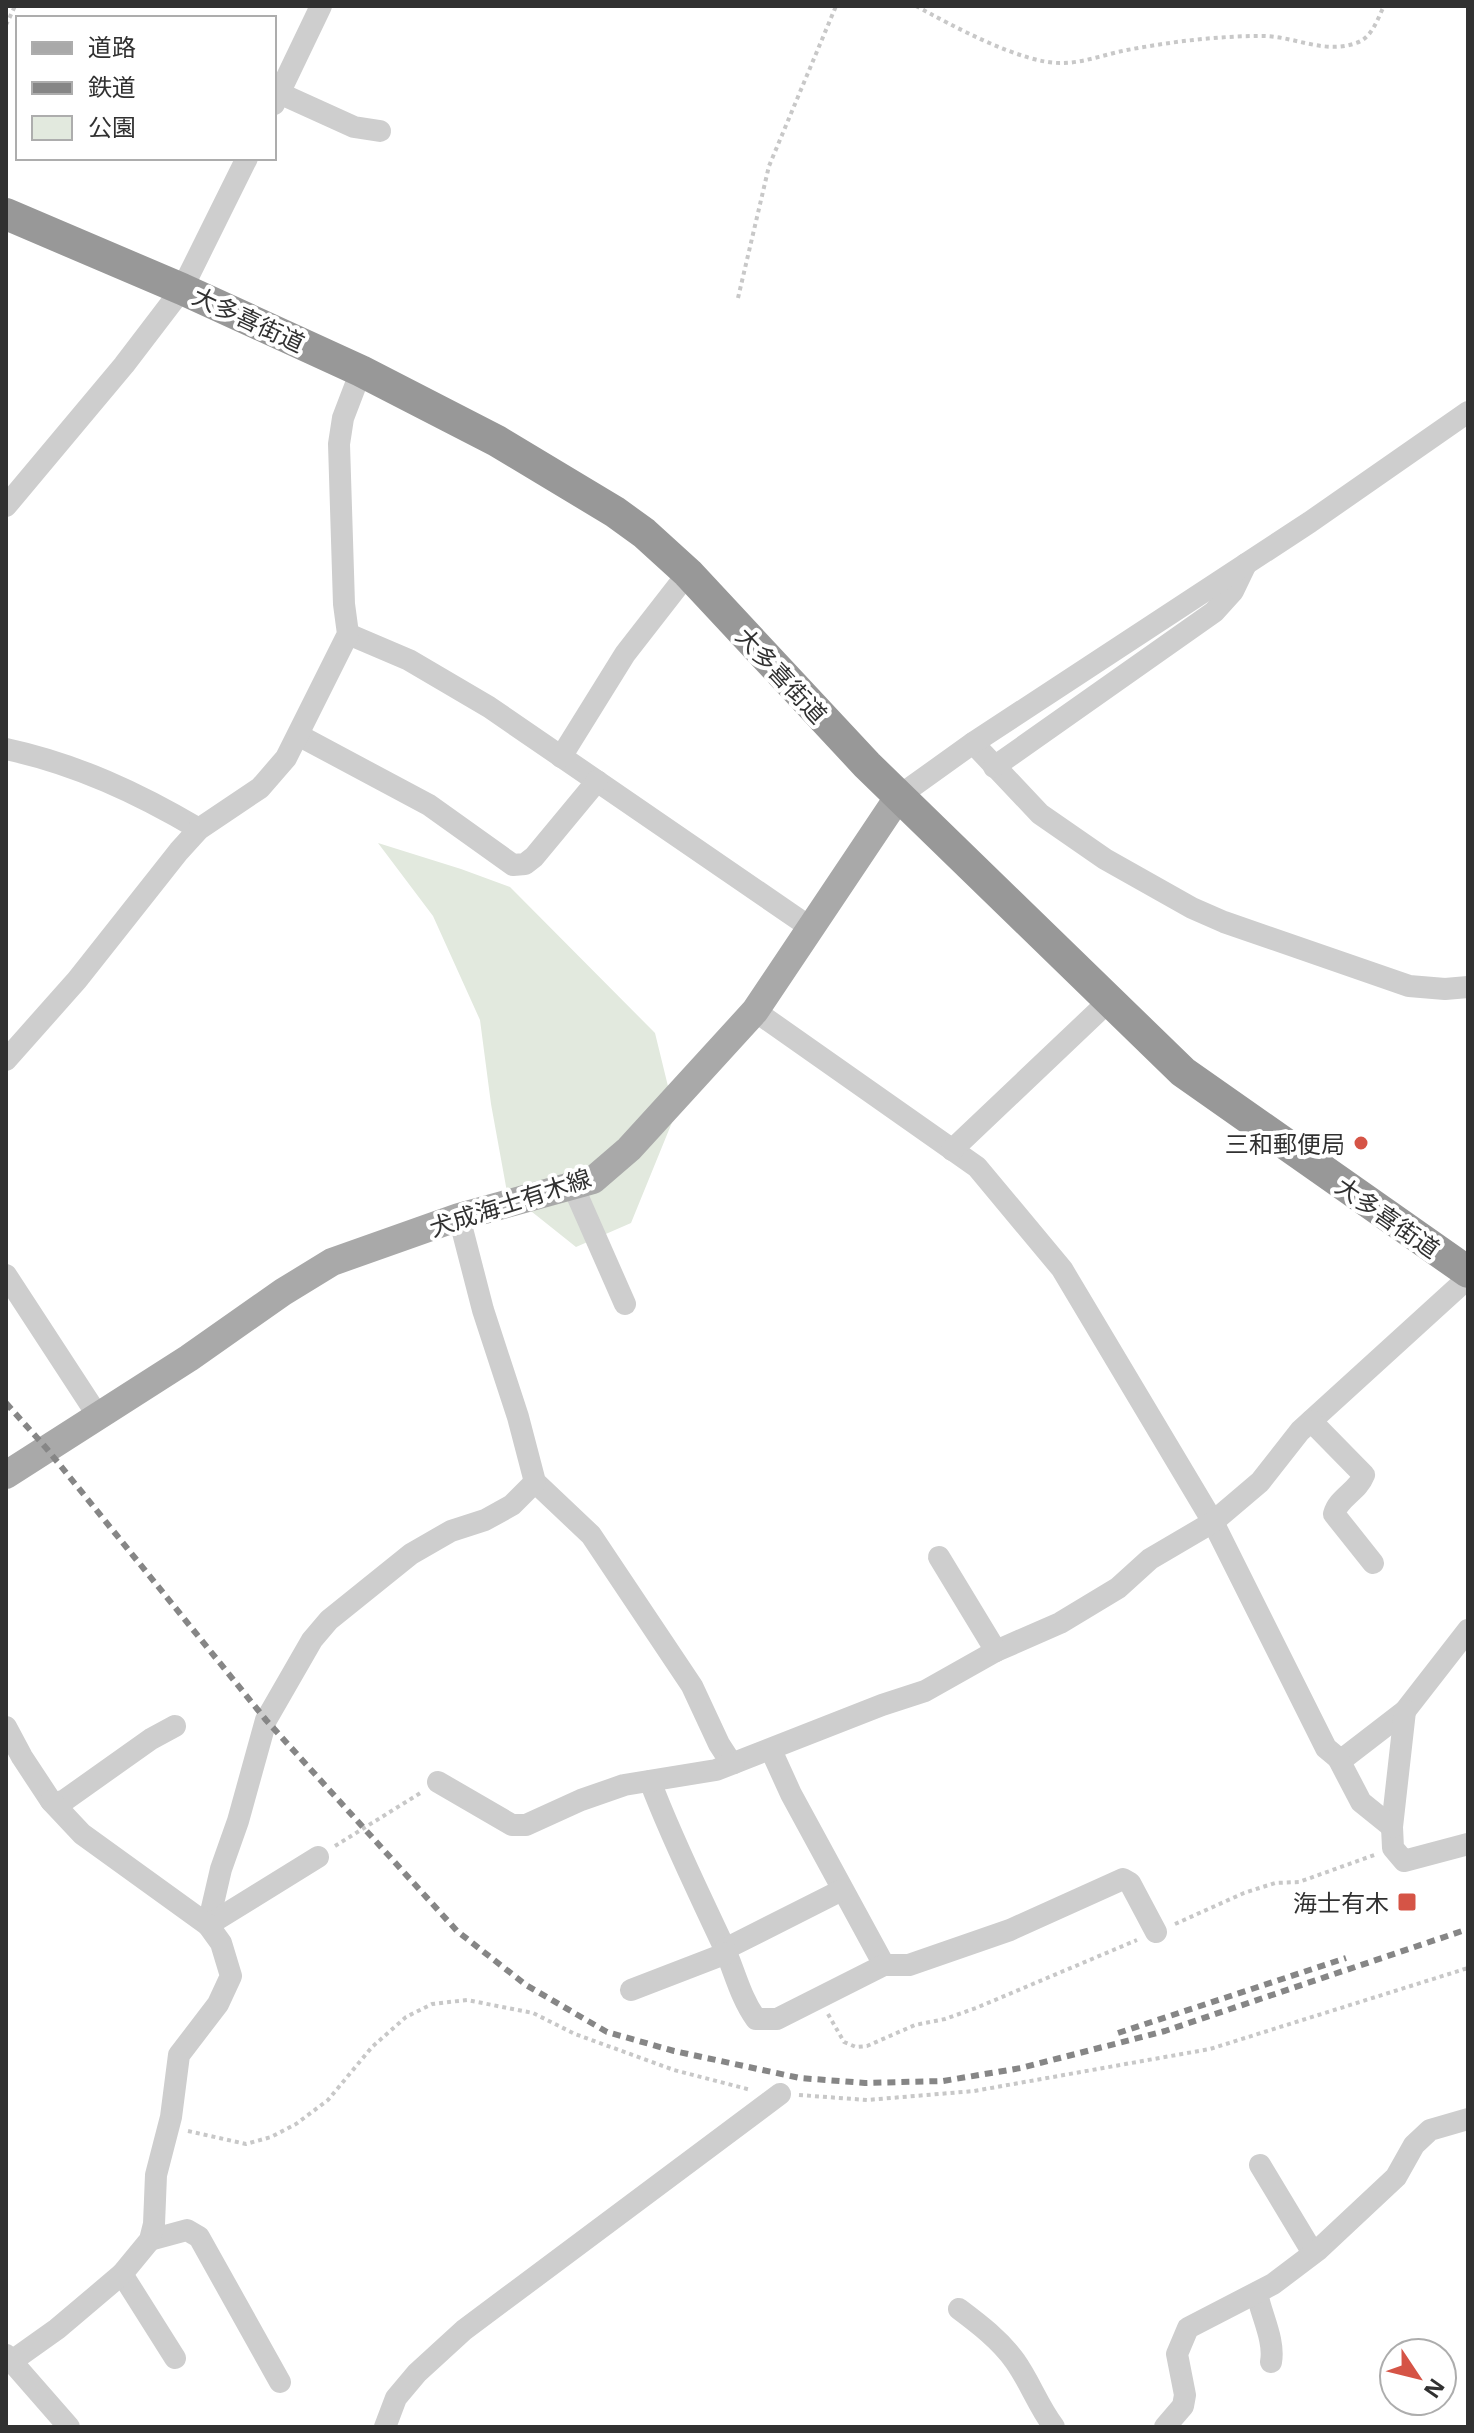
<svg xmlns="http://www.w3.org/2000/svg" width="1474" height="2433" font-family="'Noto Sans','Noto Sans JP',sans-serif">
  <rect width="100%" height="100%" fill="#fff"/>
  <path fill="#e2e9de" d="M378,843l83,26 49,18 145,146 20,82 -44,108 -55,24 -69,-55 -16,-88 -11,-84 -47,-104z"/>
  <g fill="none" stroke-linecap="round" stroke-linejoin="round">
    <g stroke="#c8c8c8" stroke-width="4" stroke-dasharray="4 4" stroke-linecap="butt">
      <path d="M916,6c35,19 106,58 146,57 21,0 44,-9 65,-13 43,-8 89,-14 133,-14 32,-1 64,19 96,7 16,-5 21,-23 28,-37"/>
      <path d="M6,25l9,-19"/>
      <path d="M738,298l31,-132 67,-160"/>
      <path d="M335,1846l87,-54"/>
      <path d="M1175,1924l69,-31 31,-10 24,-1 78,-28"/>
      <path d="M828,2014l16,28 12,5 11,-1 48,-21 30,-6 31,-11 161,-68"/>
      <path d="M799,2095l68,5 107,-9 236,-42 258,-81"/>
      <path d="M188,2131l58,13 25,-7 25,-13 32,-24 44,-53 34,-30 26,-13 35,-4 66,13 42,21 99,36 77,20"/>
    </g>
    <g stroke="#cecece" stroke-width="22">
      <path d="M279,93l75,34 26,4"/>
      <path d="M274,104l47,-98"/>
      <path d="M6,506l118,-141 58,-76 65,-131"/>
      <path d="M348,634l61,26 80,47 322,221"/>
      <path d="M298,735l131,70 84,60 12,-1 9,-7 63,-76"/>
      <path d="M973,743l67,71 65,45 87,49 32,14 185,64 36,3 23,-2"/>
      <path d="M6,749c70,15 132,44 193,80"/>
      <path d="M561,757l64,-103 63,-81"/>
      <path d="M994,767l220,-155 19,-21 13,-27"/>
      <path d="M899,796l74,-53 337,-221 158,-110"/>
      <path d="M755,1011l222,156 85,102 151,253 113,226 12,10h6l61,-47 63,-81"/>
      <path d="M6,1060l71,-80 102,-129 20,-22 61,-41 26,-30 62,-124 -4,-30 -5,-160 4,-26 18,-47"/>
      <path d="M952,1150l157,-149"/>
      <path d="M573,1186l52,118"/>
      <path d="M459,1217l24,93 35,107 17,65 56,53 101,151 27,58 9,14 6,5 148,-58 43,-14 71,-40 64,-28 58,-35 32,-29 63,-37 47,-40 40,-51 168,-153"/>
      <path d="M6,1275l92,141"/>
      <path d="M1311,1421l53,54c-6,16 -26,23 -30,39l39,49"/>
      <path d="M939,1557l57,94"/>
      <path d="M1405,1711l-13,116 1,21 11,13 64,-17"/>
      <path d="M6,1727l16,30 29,44 6,2 8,-3 86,-61 24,-13"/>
      <path d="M771,1750l20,44 93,171"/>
      <path d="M1338,1758l23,44 31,25"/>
      <path d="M650,1781c21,56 48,110 73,164 11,24 17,52 33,74h21l107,-54h25l101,-35 113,-51 7,4 26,49"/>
      <path d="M438,1782l74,43h14l55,-25 43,-15 92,-15 18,-7"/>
      <path d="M208,1925l13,-56 17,-48 28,-101 46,-80 17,-20 82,-66 40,-23 34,-11 27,-15 23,-23"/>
      <path d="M208,1925l110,-68"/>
      <path d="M725,1949l117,-59"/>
      <path d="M631,1990l96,-37"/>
      <path d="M1260,2165l53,88"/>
      <path d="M150,2240l37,-10 12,7 81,145"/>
      <path d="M122,2274l53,84"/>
      <path d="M1257,2293c4,22 18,47 14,69"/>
      <path d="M959,2309c20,15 41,31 56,52 15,21 23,45 39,66"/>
      <path d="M6,2355l63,72"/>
      <path d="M12,2361l45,-32 65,-55 28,-34 4,-16 2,-49 15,-58 8,-62 39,-51 13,-28 -10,-33 -13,-18 -126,-91 -31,-33"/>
      <path d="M385,2427l11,-29 21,-25 47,-43 316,-236"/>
      <path d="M1165,2427l18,-21 2,-11 -8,-41 11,-26 85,-44 45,-34 78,-73 18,-32 16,-15 38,-11"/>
    </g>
    <path stroke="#a9a9a9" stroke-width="28" d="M6,1475l183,-117 94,-66 49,-30 127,-45 134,-37 36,-31 126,-138 144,-215"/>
    <path stroke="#989898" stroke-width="32" d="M6,214l176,75 179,82 136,70 118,71 29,21 44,40 179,192 316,307 285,200"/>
    <g stroke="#868686" stroke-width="6" stroke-dasharray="8 6" stroke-linecap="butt">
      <path d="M6,1403l41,46 219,271 191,211 69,54 81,47 67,19 126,27 65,5 78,-2 78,-13 144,-37 303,-102"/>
      <path d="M1118,2033l228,-75"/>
    </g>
  </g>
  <g fill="#d55446" stroke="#fff" stroke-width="3">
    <circle cx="1361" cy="1143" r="8"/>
    <rect x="1397" y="1892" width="20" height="20" rx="4"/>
  </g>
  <g text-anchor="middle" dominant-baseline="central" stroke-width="8" stroke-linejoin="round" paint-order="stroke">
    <g font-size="24" fill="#313131" stroke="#fff">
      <text transform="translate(249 319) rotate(25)">大多喜街道</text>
      <text transform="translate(782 675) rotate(47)">大多喜街道</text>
      <text transform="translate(510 1202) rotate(-18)">犬成海士有木線</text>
      <text transform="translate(1388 1217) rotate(35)">大多喜街道</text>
    </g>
    <g font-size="24" fill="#313131" stroke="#fff" text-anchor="end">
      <text x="1345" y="1143">三和郵便局</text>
      <text x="1389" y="1902">海士有木</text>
    </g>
  </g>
  <rect width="1474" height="2433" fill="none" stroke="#313131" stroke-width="16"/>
  <rect x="16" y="16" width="260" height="144" fill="#ffffff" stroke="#adadad" stroke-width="2"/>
  <rect x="32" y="42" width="40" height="12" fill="#a9a9a9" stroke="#adadad" stroke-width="2"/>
  <text x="88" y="56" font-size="24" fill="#313131">道路</text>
  <rect x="32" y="82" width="40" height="12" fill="#868686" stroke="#adadad" stroke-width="2"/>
  <text x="88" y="96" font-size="24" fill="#313131">鉄道</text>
  <rect x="32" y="116" width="40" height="24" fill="#e2e9de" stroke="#adadad" stroke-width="2"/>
  <text x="88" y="136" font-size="24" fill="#313131">公園</text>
  <g transform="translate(1418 2377) rotate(125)"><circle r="38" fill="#ffffff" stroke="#adadad" stroke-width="2"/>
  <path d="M0-6L14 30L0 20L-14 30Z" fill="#d55446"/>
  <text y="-12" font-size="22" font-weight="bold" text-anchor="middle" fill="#313131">N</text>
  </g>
</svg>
